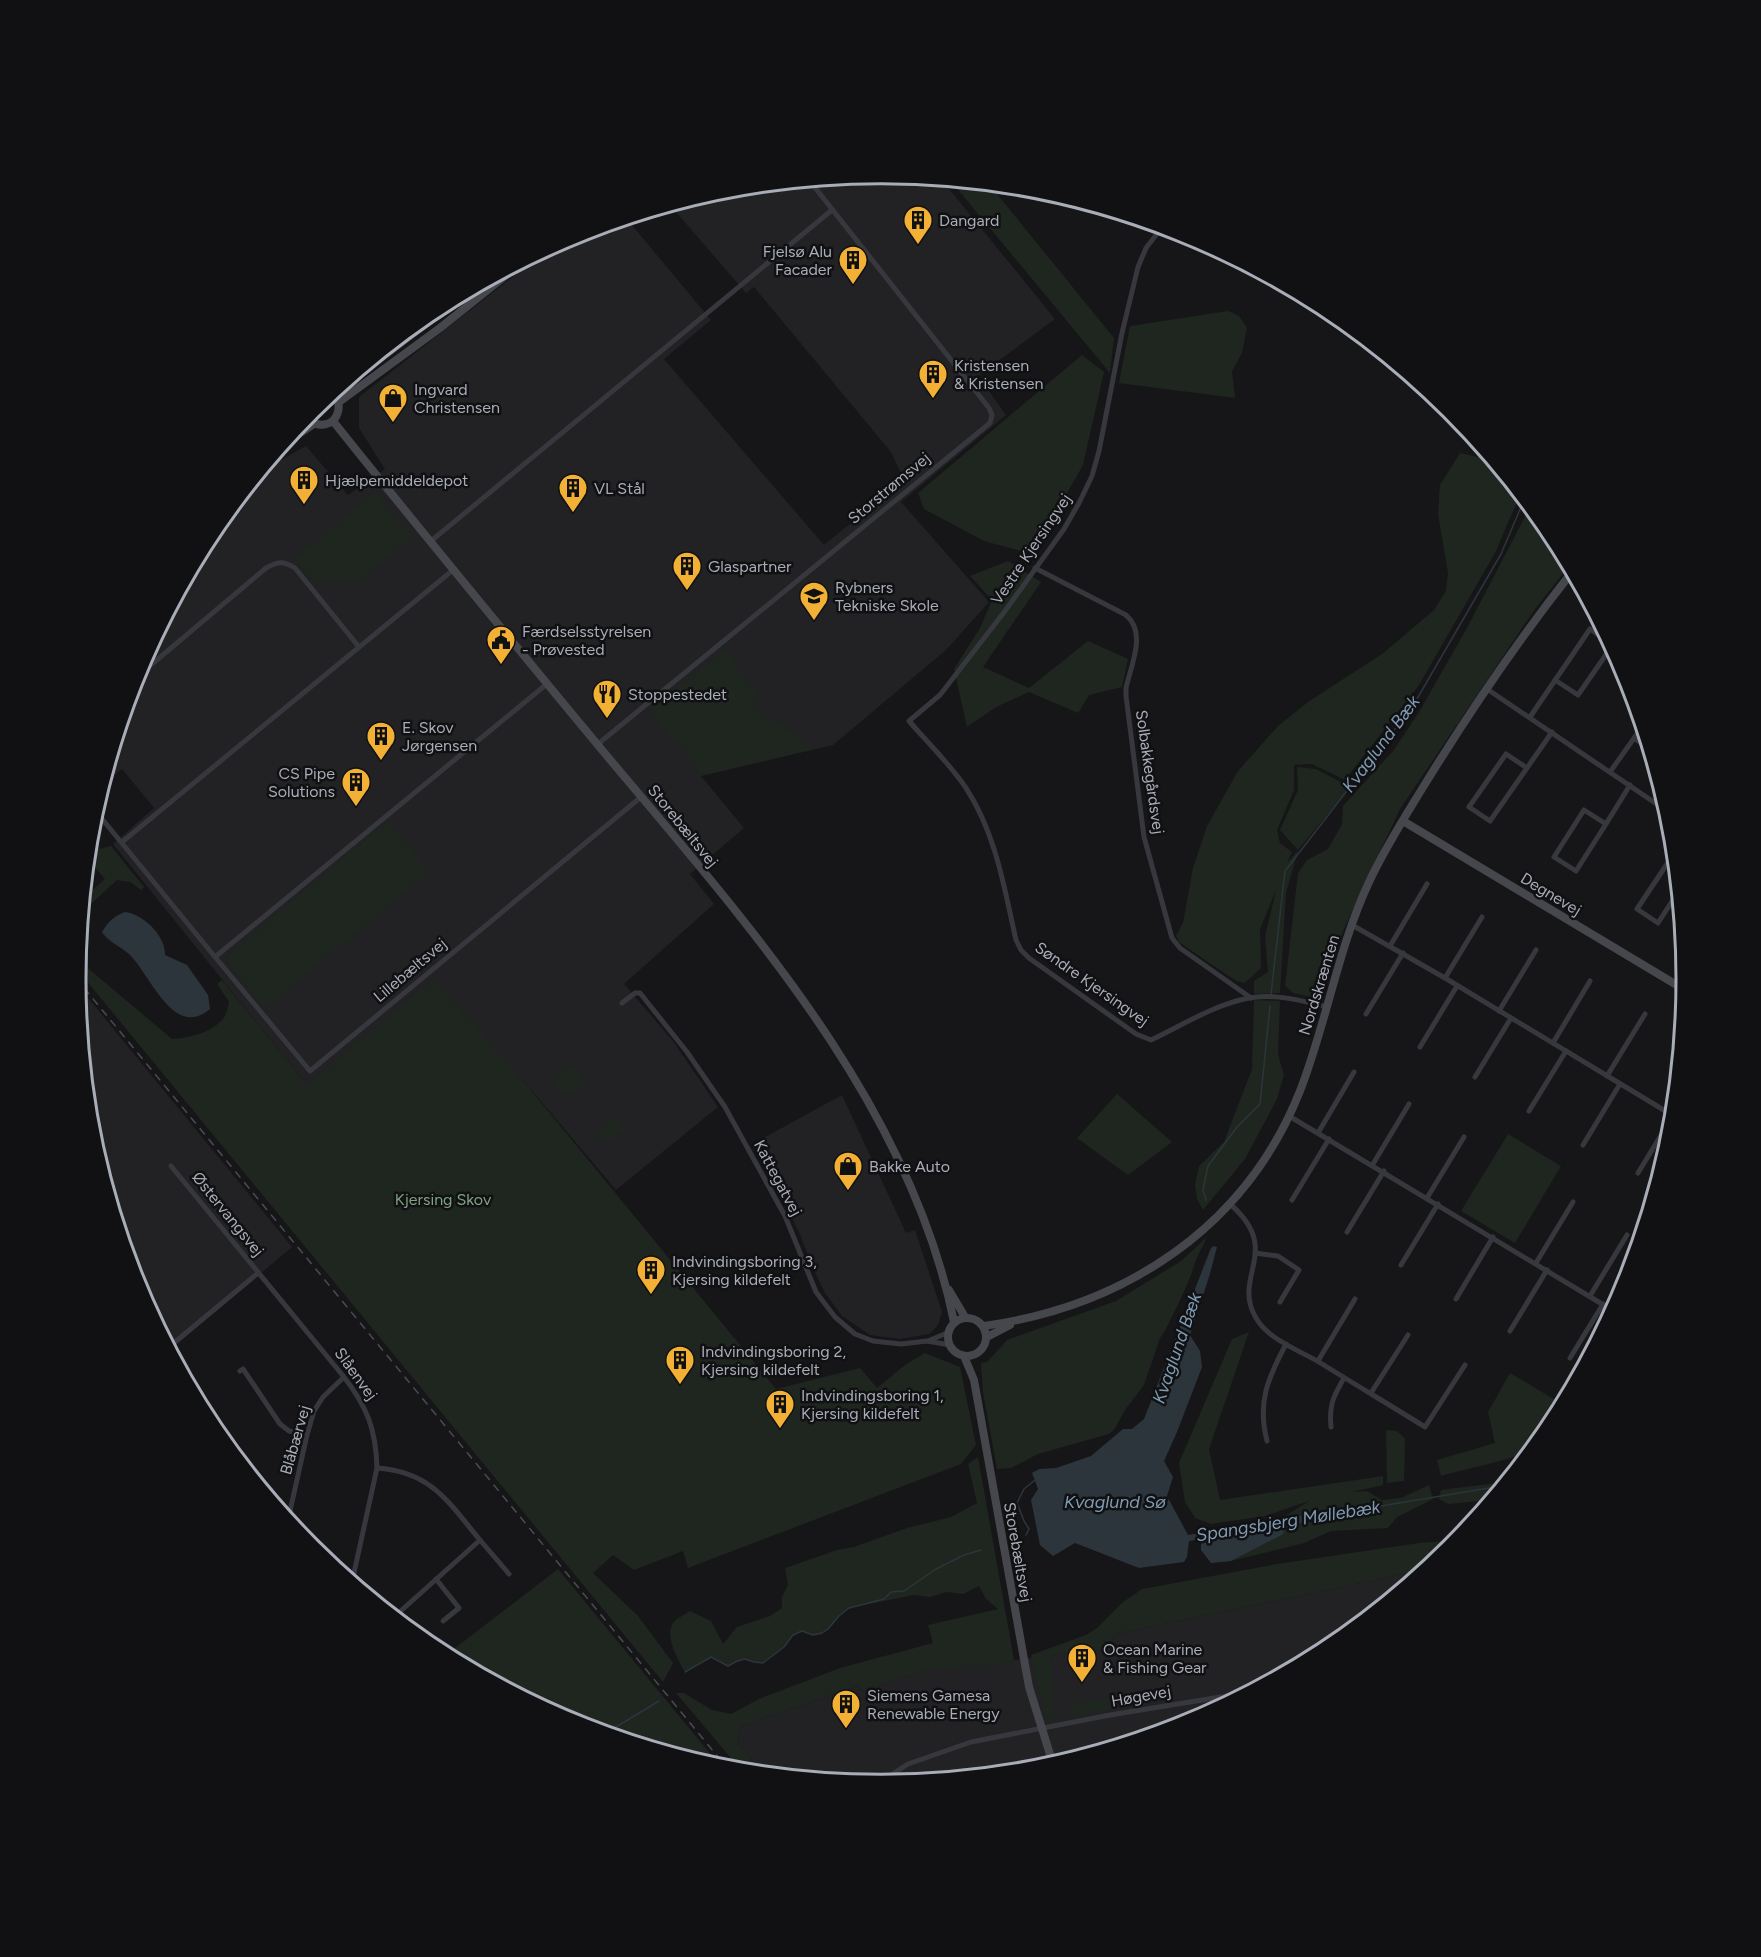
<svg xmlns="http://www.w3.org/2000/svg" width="1761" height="1957" font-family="Figtree,sans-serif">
  <rect width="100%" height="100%" fill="#161618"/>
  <g fill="#222225">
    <path d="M881,173l60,6 114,140 -77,57 28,39 -105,87 88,100 -43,48 -113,95 -132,31 43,52 -54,46 24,30 -90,80 49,57 45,66 -102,83 -99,-117 -210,12 -194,-241 41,-36 -32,-39 -20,16 34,-115 75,-139 47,-58 48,-27 42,49 37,-26 -26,-41v-31l197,-154 17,-9 53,-16 85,102 -47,39 160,186 80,-65 -13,-28 -137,-165 -8,6 -76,-88 54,-17z"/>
    <path d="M75,982l217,265 -122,103 -34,-64 -46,-151z"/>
    <path d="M842,1095l64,138 9,-3 27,82 -4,13 -9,9 -29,5 -30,-4 -28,-19 -17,-23 -12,-25 -14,-36 -45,-89z"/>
    <path d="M1423,1570l-95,78 -140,75 -151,46 -157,15 -119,-12 -24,-31 4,-15 117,-40 4,5 69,-23 83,-8 96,-13 5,-13z"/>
  </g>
  <g fill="#1e261f">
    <path d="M950,180l39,4 125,154 -4,35z"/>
    <path d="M1228,311l11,5 8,12 -5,25 -10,18 3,27 -116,-15 11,-57z"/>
    <path d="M1082,355l22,17 -21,93 -21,37 -29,42 -12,7 -37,-10 -60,-32 -6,-16z"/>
    <path d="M1460,453l32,7 28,35 -25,58 -76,132 -74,95 -33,-16 -18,1v25l-17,40 3,13 12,9 -5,11 11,-13 -18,-20 18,-40 -1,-23 19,2 34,18 -52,63 -12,43 -6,100 -26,1v-13l14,-9 -3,-35 11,-47 -16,39 1,39 -16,15 -9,-2 -50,-34 -7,-5 -3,-6 7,-13 10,-55 14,-42 31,-55 40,-45 30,-24 74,-48 52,-44 12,-19 2,-18 -10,-59 2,-29z"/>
    <path d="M374,492l39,45 -53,44 -46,1 -19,-23z"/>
    <path d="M1530,507l20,24 19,35 -34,43 -135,200 -57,122 -21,64 -6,3 -23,-5 -8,-7 13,-113 9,-13 21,-11 14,-25 1,-18 51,-56 25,-38 48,-84z"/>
    <path d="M1008,561l33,21 -58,85 46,21 59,-47 40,18 -6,28 -33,8 -11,18 -49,-21 -33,15 -29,20 -13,-58 26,-41 12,-28 -22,-24z"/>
    <path d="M725,650l34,43 -7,5 12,15 51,36 -115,27 -4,-10 -47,-55z"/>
    <path d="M388,821l42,51 -165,137 -38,-47 2,-8z"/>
    <path d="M111,846l33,41 -3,3 -11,-8 -13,-2 -35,32 1,-14 22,-19 -18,-20 1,-11 12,1z"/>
    <path d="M77,959l95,80c17,-1 43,-7 53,-23 2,-4 3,-10 4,-14l-12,-18 5,-4 85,105 127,-106 83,94 259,316 84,-21 17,20 28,-23 20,-12 35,14 16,78 -15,19 -273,104 -5,-17 -49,19 -21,-15 -20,18 45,43 35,47 -10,19 -587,-714z"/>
    <path d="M1254,1000l26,1 -2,54 6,20 -7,24 -32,60 -42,51 -6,-11 -2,-15 4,-18 25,-24 28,-73z"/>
    <path d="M573,1065l13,16 -2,5 -15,11c-7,-2 -14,-11 -15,-18l14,-13z"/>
    <path d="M1117,1094l55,48 -44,33 -51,-37z"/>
    <path d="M616,1119l6,5 1,6 -12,11 -8,1 -4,-5v-6l12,-11z"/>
    <path d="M1508,1134l53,32 -46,77 -54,-32z"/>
    <path d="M1207,1237l-12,25c0,8 -29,70 -35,76l-16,47 -19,25 -11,20 -5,4 -71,20 -27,14 -14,1 -14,-77 -2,-29 6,-1 20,-22 109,-39 65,-40z"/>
    <path d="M1249,1332l-40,117 11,51 163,-24v9l-31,7 15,-1 15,9 19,-2 28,-13 4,14 -36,18 -9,11 -57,3 -27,12 -73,18 51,-26v-17l27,-17 -44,15 -54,8 -16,-6 -10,-16 -6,-39 53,-124z"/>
    <path d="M1510,1373l52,31c-8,15 -16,33 -30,44 -13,11 -72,22 -91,28l-4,-16 58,-17 -7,-31z"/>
    <path d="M1386,1430l11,1 8,8 -1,42 -17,2z"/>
    <path d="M978,1457l36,203 -24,6 -59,2 -69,23 -4,-5 -117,40 -4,15 24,31 -20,-2 -65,-77h8l28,17 19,4 28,-15 81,-31 93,-25 -5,-18 70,-16 -12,-10 -7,-13 -16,8 -17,-2 -16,5 -16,-2 -65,13 -10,8 -11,13 -6,4 -9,2 -11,-4 -9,4 -9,12 -21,16 -9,-1 -9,-3 -8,2 -9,5 -17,-9 -26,15c-8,-14 -24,-41 -8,-53 4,-3 9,-5 13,-8l21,10 12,23 14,-17 33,-11 12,-8v-11l6,-12 -3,-17 52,-18 17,-3 53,-19 44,-11 26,-14 -9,-39z"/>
    <path d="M1504,1482l-15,18 -41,4 -9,-5 2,-9z"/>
    <path d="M1457,1540l-7,8 -27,22 -308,64 -5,13 -7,-8 6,10 -25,1 -34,6 5,38 -5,2 4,19 10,1v2l-16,3 -3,-5 -14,-61 55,-20 11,-7 26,-26 19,-13 135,-25 142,-21z"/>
    <path d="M558,1569l164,199 -150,-45 -126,-68z"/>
    <path d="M1110,1697l3,12 -41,8 -2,-13z"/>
  </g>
  <g fill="#2c353c">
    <path d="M125,912c18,2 41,24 40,43l22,10 21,30 2,14c-36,31 -59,-33 -80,-54 -9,-9 -21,-12 -28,-23 6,-10 12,-16 23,-20z"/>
    <path d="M1214,1246l3,1 -8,30 -19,58 10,16 2,16 -25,65 -13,29 9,16 -6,19 21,39 181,-31 1,6 -81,15 -7,10 -51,26 -20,2 -10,-13v-11l-12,2 -2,16 -3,5 -45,6 -64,-25 -22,13 -13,-11 -9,-45 7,-11 -6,-16 7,-4 17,-1 35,-12 32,-27h9l12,-10 67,-171z"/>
  </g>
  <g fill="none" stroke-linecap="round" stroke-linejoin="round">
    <g stroke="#2c353c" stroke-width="1.5">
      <path d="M1271,994l14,-123 129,-167 87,-150 23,-54"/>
      <path d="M1206,1200l-3,-10 5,-24 29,-39 23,-23 10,-98"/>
      <path d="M1369,1508l132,-22"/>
      <path d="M1026,1535l3,-6 -5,-8 -7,-18 7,-14 11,-9"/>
      <path d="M685,1672l26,-15 17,9 9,-5 8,-2 9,3 9,1 21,-16 9,-12 9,-4 11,4 9,-2 6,-4 11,-13 10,-8 35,-9 7,-7 13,-1 32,-22 28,-14 17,-5"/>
      <path d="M606,1733l53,-32"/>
    </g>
    <g stroke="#37383d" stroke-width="5">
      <path d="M1163,226l-17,22 -8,19 -16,66 -23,118 -7,25 -13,27 -15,26 -59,82 -65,84 -31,26c19,22 41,43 57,67 30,46 38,99 50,152l5,10 8,8 107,76 15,6c32,-15 62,-35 98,-42 24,-5 55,3 78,9"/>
      <path d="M431,541l401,-331"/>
      <path d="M1035,568l91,47c21,18 5,50 0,73v8l18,141 28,101 8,10 71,50"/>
      <path d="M133,680l133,-112c12,-7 18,-7 29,0l64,79"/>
      <path d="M1555,680l23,15 34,-49"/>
      <path d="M1487,689l180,122"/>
      <path d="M1530,717l60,-88 20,14"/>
      <path d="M1634,738l14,10"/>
      <path d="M598,744l392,-321 2,-8 -3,-7 -180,-228"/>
      <path d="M1527,768l-37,53 -21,-14 37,-53 21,14 25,-36"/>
      <path d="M1610,772l32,-45"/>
      <path d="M94,809l121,148 95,114 331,-274"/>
      <path d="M1606,824l-30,47 -22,-14 30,-47 22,14 24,-39"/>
      <path d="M122,842l331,-272"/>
      <path d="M1675,869l-8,-5 -30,45 21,14 20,-31"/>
      <path d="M1352,925l93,53 227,137"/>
      <path d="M1390,946l37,-62"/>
      <path d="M215,957l333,-274"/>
      <path d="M1445,978l37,-61"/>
      <path d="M622,1003l13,-10h5l47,59 38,55 60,109 31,76 19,25 20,17 18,7 28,3 26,-3 23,4"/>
      <path d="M1499,1011l37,-61"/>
      <path d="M1366,1014l37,-61"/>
      <path d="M1553,1043l37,-62"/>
      <path d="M1420,1047l37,-61"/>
      <path d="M1607,1076l38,-62"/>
      <path d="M1475,1077l36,-59"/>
      <path d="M1529,1111l37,-60"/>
      <path d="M1665,1111l10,-17"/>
      <path d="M1289,1116l323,194"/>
      <path d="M1318,1133l36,-61"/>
      <path d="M1583,1145l37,-61"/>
      <path d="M1373,1164l36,-60"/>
      <path d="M171,1166l173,211c23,30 32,52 33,91l-25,114"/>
      <path d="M1638,1173l34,-56"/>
      <path d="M1427,1198l37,-61"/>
      <path d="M1292,1200l37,-61"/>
      <path d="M1230,1204c54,47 1,72 26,114 12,21 42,32 63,44 35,22 71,43 106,65l40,-62"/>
      <path d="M1347,1232l37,-61"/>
      <path d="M1255,1253l23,3 21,14 -19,32"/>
      <path d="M1536,1263l37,-61"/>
      <path d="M1401,1265l37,-61"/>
      <path d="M1590,1296l37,-61"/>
      <path d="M1456,1299l37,-62"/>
      <path d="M1510,1331l37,-61"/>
      <path d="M928,1341l21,-9"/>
      <path d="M169,1347l89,-74"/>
      <path d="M1570,1358l33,-54"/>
      <path d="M1318,1361l37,-62"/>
      <path d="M240,1371l3,-2 37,55 9,7 18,4"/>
      <path d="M1371,1393l37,-58"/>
      <path d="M1331,1427c-2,-22 2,-30 13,-49"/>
      <path d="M1267,1441c-10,-39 1,-63 19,-97"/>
      <path d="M377,1468c55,4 71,34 103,72l-86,77"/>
      <path d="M288,1520l19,-85 7,-24 9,-14 21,-20"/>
      <path d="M480,1540l29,34"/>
      <path d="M436,1579l23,29 -16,13"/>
      <path d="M877,1784l31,-20 63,-22 139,-27 135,-22"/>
    </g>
    <g stroke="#45474d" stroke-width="8">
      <path d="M333,391l45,-31 97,-74"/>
      <path d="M339,402l101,-74 89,-71"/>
      <path d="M306,415c7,10 16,13 27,6 8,-10 8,-20 -2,-29"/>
      <path d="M333,421c90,113 182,224 274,335 140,167 303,347 347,566"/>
      <path d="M282,445l32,-21"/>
      <path d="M1403,821l282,169"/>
      <path d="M949,1290l16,27"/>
      <circle cx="967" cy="1337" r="19"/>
      <path d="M984,1326c142,-20 262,-99 316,-235 27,-69 38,-144 70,-211 16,-34 36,-65 55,-96 45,-73 94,-145 147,-212"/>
      <path d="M987,1337l23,-12"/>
      <path d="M964,1356l10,24 55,307 24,77"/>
    </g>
    <path stroke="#4a4c52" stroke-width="1.5" stroke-dasharray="8 6" stroke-linecap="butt" d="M75,977l653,792"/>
  </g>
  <defs>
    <g id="building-pin" transform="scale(1.5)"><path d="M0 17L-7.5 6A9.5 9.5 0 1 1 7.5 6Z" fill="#f2b134" stroke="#111113"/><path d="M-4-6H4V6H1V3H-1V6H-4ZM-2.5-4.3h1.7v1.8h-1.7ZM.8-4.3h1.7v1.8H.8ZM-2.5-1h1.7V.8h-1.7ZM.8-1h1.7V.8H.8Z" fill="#111"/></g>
    <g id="shop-pin" transform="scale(1.5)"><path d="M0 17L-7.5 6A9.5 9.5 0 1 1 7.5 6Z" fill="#f2b134" stroke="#111113"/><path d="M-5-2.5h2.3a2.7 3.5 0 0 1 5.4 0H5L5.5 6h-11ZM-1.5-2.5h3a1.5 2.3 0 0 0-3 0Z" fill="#111"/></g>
    <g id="university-pin" transform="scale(1.5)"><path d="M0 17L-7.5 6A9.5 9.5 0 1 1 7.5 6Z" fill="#f2b134" stroke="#111113"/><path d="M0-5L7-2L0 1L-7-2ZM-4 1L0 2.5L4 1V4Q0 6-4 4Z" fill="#111"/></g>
    <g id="civic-pin" transform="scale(1.5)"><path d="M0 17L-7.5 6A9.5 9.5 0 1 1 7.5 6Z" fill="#f2b134" stroke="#111113"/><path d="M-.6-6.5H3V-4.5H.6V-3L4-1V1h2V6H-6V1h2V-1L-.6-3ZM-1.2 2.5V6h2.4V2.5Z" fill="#111"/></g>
    <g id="restaurant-pin" transform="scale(1.5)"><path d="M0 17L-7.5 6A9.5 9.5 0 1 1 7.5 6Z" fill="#f2b134" stroke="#111113"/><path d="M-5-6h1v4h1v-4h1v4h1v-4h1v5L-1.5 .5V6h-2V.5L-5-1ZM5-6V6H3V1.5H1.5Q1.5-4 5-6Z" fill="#111"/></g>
  </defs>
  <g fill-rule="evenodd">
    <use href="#building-pin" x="918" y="220"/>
    <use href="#building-pin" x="853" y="260"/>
    <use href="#building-pin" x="933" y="374"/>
    <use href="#shop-pin" x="393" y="398"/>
    <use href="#building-pin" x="304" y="480"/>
    <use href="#building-pin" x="573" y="488"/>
    <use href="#building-pin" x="687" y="566"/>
    <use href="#university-pin" x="814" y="596"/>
    <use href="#civic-pin" x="501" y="640"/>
    <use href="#restaurant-pin" x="607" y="694"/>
    <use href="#building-pin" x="381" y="736"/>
    <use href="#building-pin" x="356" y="782"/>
    <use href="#shop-pin" x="848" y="1166"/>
    <use href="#building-pin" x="651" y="1270"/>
    <use href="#building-pin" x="680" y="1360"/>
    <use href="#building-pin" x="780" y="1404"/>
    <use href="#building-pin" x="1082" y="1658"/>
    <use href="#building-pin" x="846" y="1704"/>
  </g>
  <g text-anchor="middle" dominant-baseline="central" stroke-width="5" stroke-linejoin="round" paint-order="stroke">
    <g font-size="16" fill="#a8adb8" stroke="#111113" text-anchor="start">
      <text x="939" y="220">Dangard</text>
      <text x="832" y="251" text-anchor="end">Fjelsø Alu<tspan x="832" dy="18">Facader</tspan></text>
      <text x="954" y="365">Kristensen<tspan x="954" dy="18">&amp; Kristensen</tspan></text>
      <text x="414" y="389">Ingvard<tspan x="414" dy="18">Christensen</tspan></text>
      <text x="325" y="480">Hjælpemiddeldepot</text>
      <text x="594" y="488">VL Stål</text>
      <text x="708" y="566">Glaspartner</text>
      <text x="835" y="587">Rybners<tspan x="835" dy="18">Tekniske Skole</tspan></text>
      <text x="522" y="631">Færdselsstyrelsen<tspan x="522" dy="18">- Prøvested</tspan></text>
      <text x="628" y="694">Stoppestedet</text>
      <text x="402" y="727">E. Skov<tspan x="402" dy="18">Jørgensen</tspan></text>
      <text x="335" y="773" text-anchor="end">CS Pipe<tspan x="335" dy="18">Solutions</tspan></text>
      <text x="869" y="1166">Bakke Auto</text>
      <text x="672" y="1261">Indvindingsboring 3,<tspan x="672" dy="18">Kjersing kildefelt</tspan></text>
      <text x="701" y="1351">Indvindingsboring 2,<tspan x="701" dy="18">Kjersing kildefelt</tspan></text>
      <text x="801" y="1395">Indvindingsboring 1,<tspan x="801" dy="18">Kjersing kildefelt</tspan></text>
      <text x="1103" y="1649">Ocean Marine<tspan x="1103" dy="18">&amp; Fishing Gear</tspan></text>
      <text x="867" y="1695">Siemens Gamesa<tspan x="867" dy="18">Renewable Energy</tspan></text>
    </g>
    <g font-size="16" fill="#a8adb8" stroke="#111113">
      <text transform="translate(889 488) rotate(-40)">Storstrømsvej</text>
      <text transform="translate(1031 549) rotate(-56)">Vestre Kjersingvej</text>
      <text transform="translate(1150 772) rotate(82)">Solbakkegårdsvej</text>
      <text transform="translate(683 826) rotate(51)">Storebæltsvej</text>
      <text transform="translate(1551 894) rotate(31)">Degnevej</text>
      <text transform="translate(410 970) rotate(-40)">Lillebæltsvej</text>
      <text transform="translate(1092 984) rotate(35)">Søndre Kjersingvej</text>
      <text transform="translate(1319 985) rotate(-73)">Nordskrænten</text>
      <text transform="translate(778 1178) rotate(62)">Kattegatvej</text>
      <text transform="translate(228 1214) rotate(51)">Østervangsvej</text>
      <text transform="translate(356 1374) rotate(54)">Slåenvej</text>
      <text transform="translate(295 1440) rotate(-74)">Blåbærvej</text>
      <text transform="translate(1018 1552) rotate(80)">Storebæltsvej</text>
      <text transform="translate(1141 1696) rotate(-10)">Høgevej</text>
    </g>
    <g font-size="16" fill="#7fa381" stroke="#111113">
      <text x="443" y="1199">Kjersing Skov</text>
    </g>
    <g font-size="18" font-style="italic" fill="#7f9bb3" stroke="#111113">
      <text transform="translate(1381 744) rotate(-53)">Kvaglund Bæk</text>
      <text transform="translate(1177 1348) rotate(-71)">Kvaglund Bæk</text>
      <text x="1115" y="1502">Kvaglund Sø</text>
      <text transform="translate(1288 1521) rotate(-9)">Spangsbjerg Møllebæk</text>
    </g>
  </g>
  <path d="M0 0H1761V1957H0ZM86 979a795 795 0 1 1 1590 0a795 795 0 1 1-1590 0Z" fill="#111113" fill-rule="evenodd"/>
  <path fill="none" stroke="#a8adb8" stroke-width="3" d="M86 979a795 795 0 1 1 1590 0a795 795 0 1 1-1590 0Z"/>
</svg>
